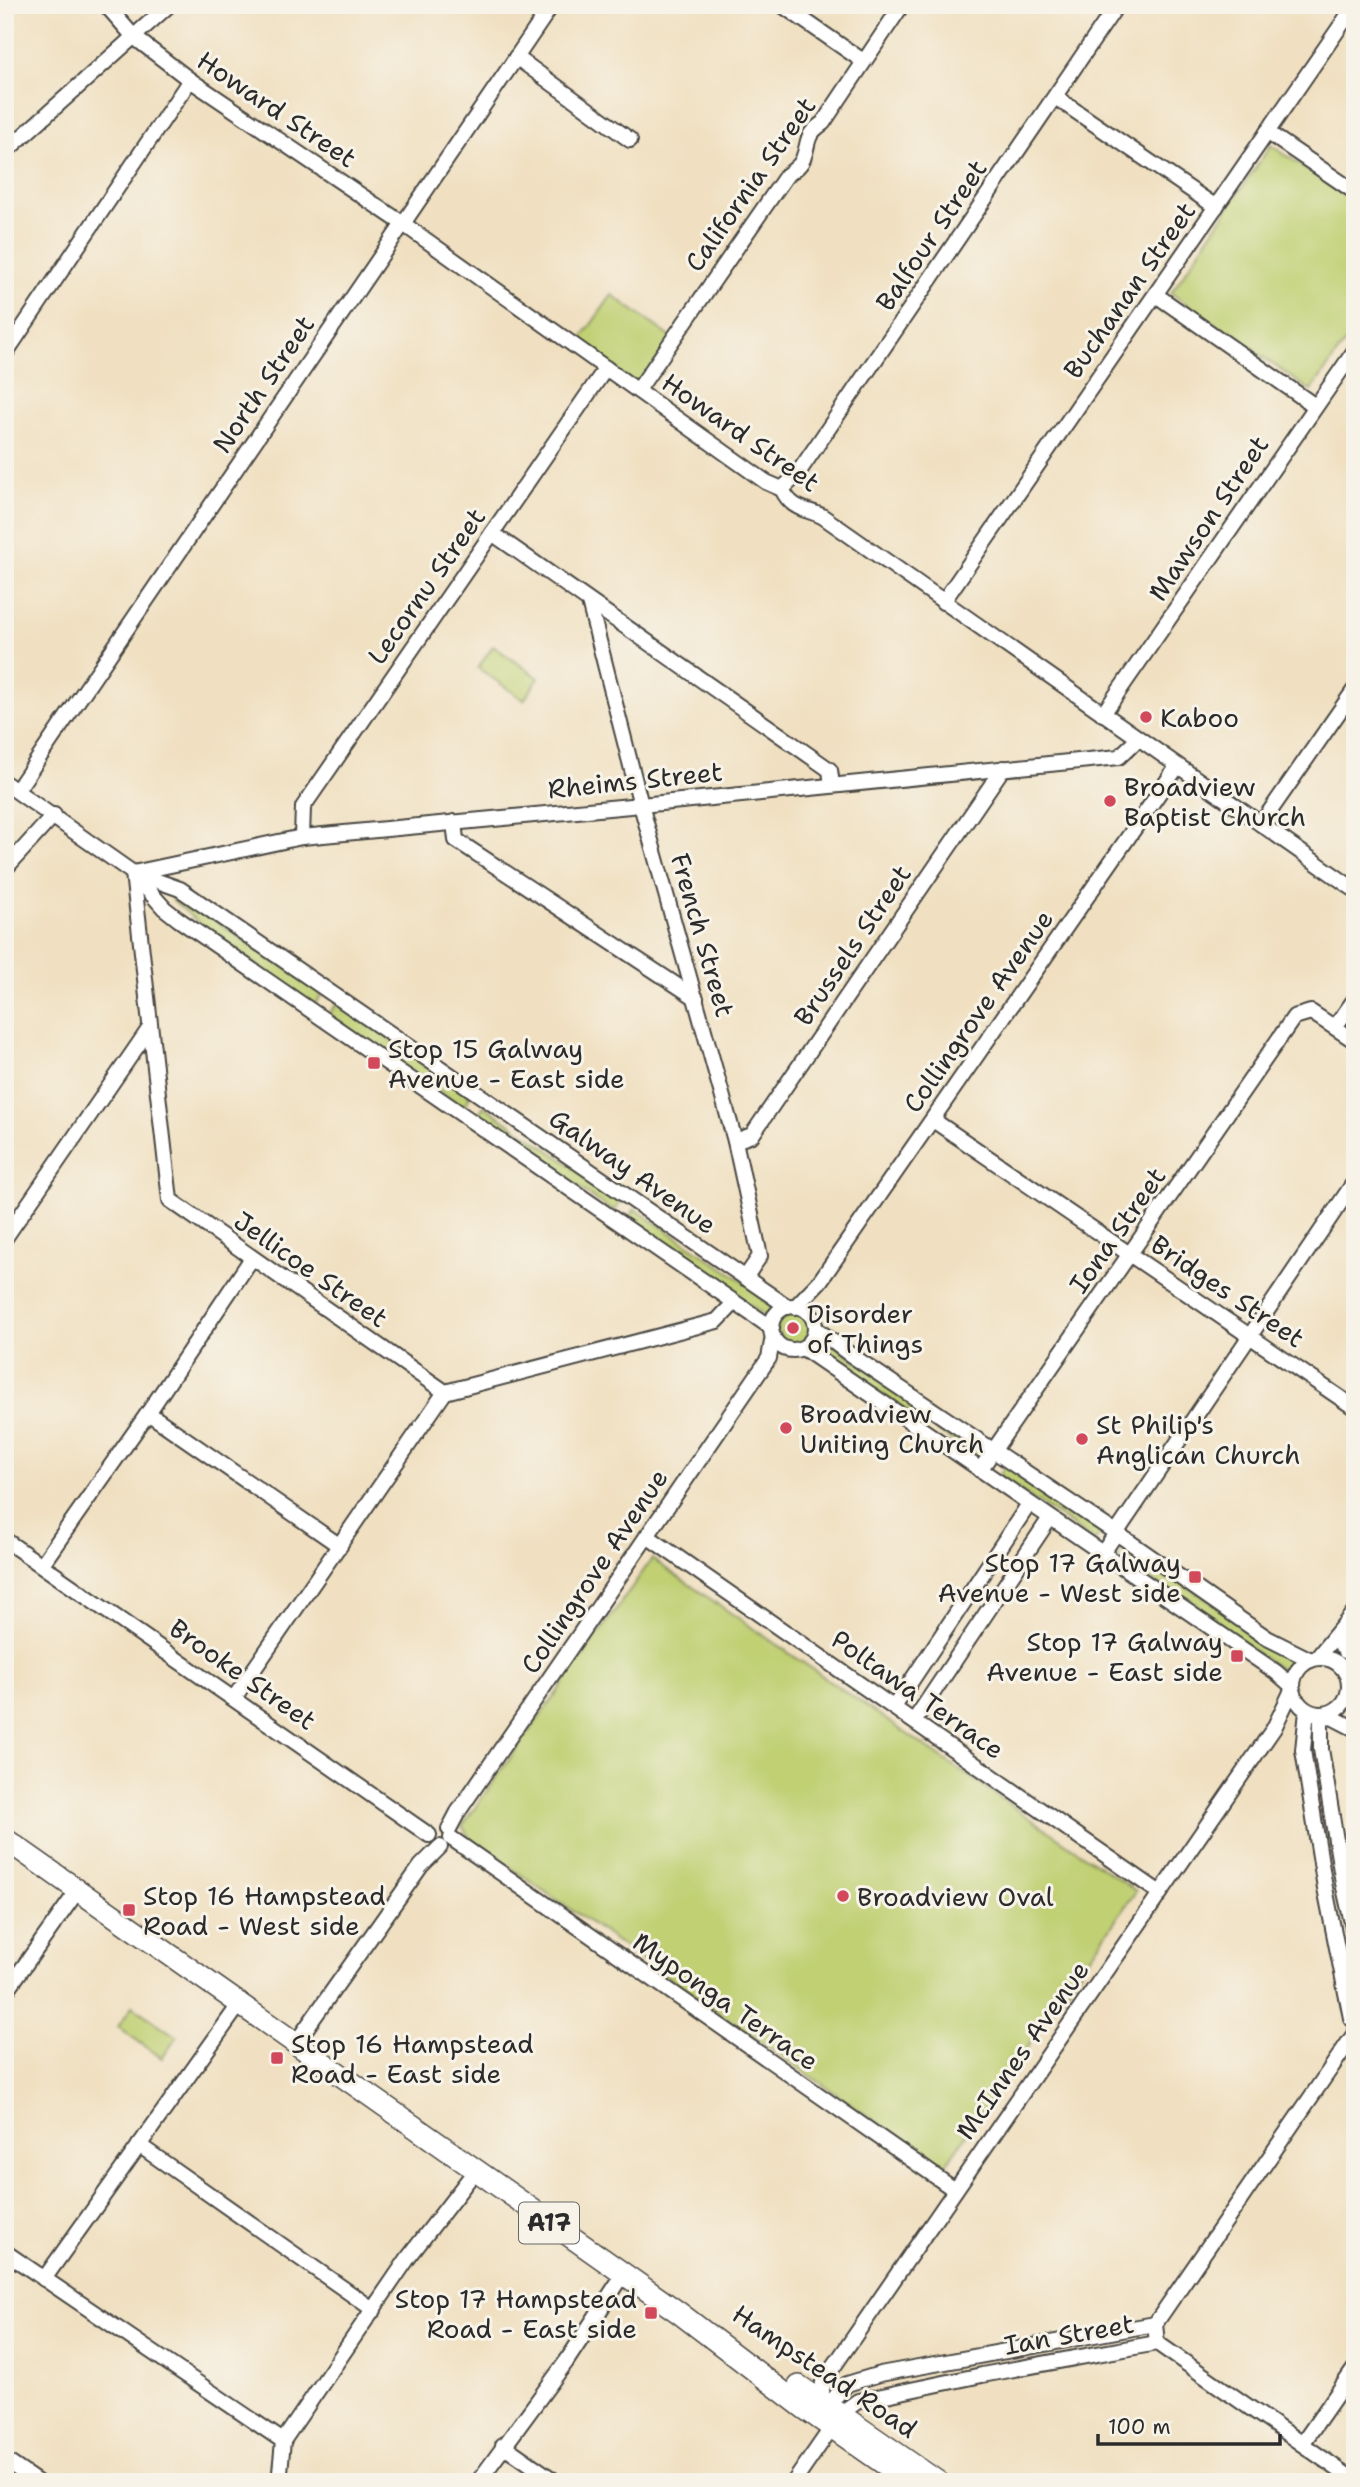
<svg xmlns="http://www.w3.org/2000/svg" width="1360" height="2487" font-family="'Shantell Sans',sans-serif">
  <rect width="100%" height="100%" fill="#f7f3e8"/>
  <filter id="ink" filterUnits="userSpaceOnUse"><feTurbulence type="fractalNoise" baseFrequency=".0143" numOctaves="2"/><feDisplacementMap in="SourceGraphic" scale="14" xChannelSelector="R" yChannelSelector="G"/><feConvolveMatrix kernelMatrix="1 2 1 2 8 2 1 2 1" color-interpolation-filters="sRGB"/></filter>
  <filter id="wash" filterUnits="userSpaceOnUse"><feTurbulence type="fractalNoise" baseFrequency=".00686" numOctaves="4" result="noise"/><feDisplacementMap in="SourceGraphic" scale="28" xChannelSelector="R" yChannelSelector="G"/><feGaussianBlur stdDeviation="1.57" result="paint"/><feColorMatrix in="noise" values="0 0 0 0 0 0 0 0 0 0 0 0 0 0 0 0 0 1.4 0 .05"/><feComposite in="paint" operator="in"/></filter>
  <g filter="url(#wash)">
    <rect width="100%" height="100%" fill="#f0e0c1"/>
    <g fill="#c0d073" stroke="#767e4f" stroke-width="2">
      <path d="M1271,145l84,58v125l-44,63 -140,-98z"/>
      <path d="M612,295l60,43 -34,48 -60,-43z"/>
      <path d="M493,646l46,32 -15,22 -46,-32z"/>
      <path d="M173,896l30,16 120,81 -7,10 -3,1 -95,-65 -46,-39z"/>
      <path d="M338,1003l132,92 -4,9 -5,2 -130,-90v-5z"/>
      <path d="M484,1106l137,93 -5,10 -5,1 -131,-91 -1,-6z"/>
      <path d="M635,1209l141,94 -9,14 -137,-94 -1,-5z"/>
      <circle cx="794" cy="1328" r="16"/>
      <path d="M821,1336l161,113 -5,8 -165,-109z"/>
      <path d="M1005,1466l97,65 -7,10 -96,-65z"/>
      <path d="M1125,1546l176,113 -14,15 -169,-117z"/>
      <path d="M652,1559l484,332 -193,277 -471,-327 -10,-15z"/>
      <path d="M132,2006l45,31 -15,21 -44,-31z"/>
    </g>
  </g>
  <g filter="url(#ink)">
    <g fill="none" stroke-linecap="round" stroke-linejoin="round">
      <g stroke="#494642" stroke-width="18">
        <g id="minor">
          <path d="M106,5l28,32 56,43 212,143 364,259 16,7c10,21 22,19 40,27l533,374"/>
          <path d="M782,5l81,56"/>
          <path d="M516,57l114,83"/>
          <path d="M1055,97l161,110"/>
          <path d="M1267,132l88,60"/>
          <path d="M5,152l164,-147"/>
          <path d="M1156,295l159,111"/>
          <path d="M5,354l185,-274"/>
          <path d="M638,390l148,-214c6,-5 14,-9 17,-17 7,-18 1,-23 20,-36l79,-118"/>
          <path d="M782,489l14,-13 321,-471"/>
          <path d="M492,533l338,237 2,15"/>
          <path d="M589,602l52,203 94,336 25,115 -15,22"/>
          <path d="M943,602l412,-597"/>
          <path d="M1103,714l252,-364"/>
          <path d="M5,783l128,90 31,35 14,11 594,409"/>
          <path d="M17,790l535,-785"/>
          <path d="M454,822l2,18 240,158"/>
          <path d="M1261,824l94,-135"/>
          <path d="M302,837l1,-30 303,-439"/>
          <path d="M5,869l49,-54"/>
          <path d="M133,873l169,-36 339,-32 478,-48 19,-18"/>
          <path d="M133,873l37,327 275,192 272,-71 17,-18"/>
          <path d="M135,873l45,16 608,418"/>
          <path d="M1335,1027l20,-28"/>
          <path d="M933,1120l422,288"/>
          <path d="M735,1141l17,-6 251,-367"/>
          <path d="M5,1238l144,-209"/>
          <circle cx="793" cy="1328" r="22"/>
          <path d="M795,1307l25,-26 357,-514"/>
          <path d="M815,1328l33,25 283,190 136,95 44,22"/>
          <path d="M803,1348l473,324 16,14"/>
          <path d="M148,1413l192,133"/>
          <path d="M980,1470l314,-453 17,-5 44,29"/>
          <path d="M647,1536l513,357"/>
          <path d="M5,1540l424,295"/>
          <path d="M1102,1554l253,-373"/>
          <path d="M42,1564l106,-151 104,-155"/>
          <path d="M1338,1641l7,10 10,4"/>
          <circle cx="1321" cy="1686" r="28"/>
          <path d="M1317,1658l38,-47"/>
          <path d="M234,1698l211,-306"/>
          <path d="M894,1707l135,-203"/>
          <path d="M1307,1711l-4,39 22,138 26,130 4,4"/>
          <path d="M1321,1714v35l22,134 12,53"/>
          <path d="M1326,1714l29,15"/>
          <path d="M914,1721l136,-203"/>
          <path d="M449,1829l9,-17 311,-454 4,-22"/>
          <path d="M451,1838l504,352"/>
          <path d="M5,1993l73,-103"/>
          <path d="M295,2044l126,-178 19,-19"/>
          <path d="M139,2145l235,165"/>
          <path d="M5,2252l278,189 -4,41"/>
          <path d="M44,2279l195,-274"/>
          <path d="M1157,2343l-2,-19 200,-291"/>
          <path d="M821,2402l2,-20 451,-654 18,-38"/>
          <path d="M828,2405l19,-21 33,-10 275,-50"/>
          <path d="M840,2414l18,-13 124,-26 175,-32 198,138"/>
          <path d="M283,2441l125,-183 67,-87"/>
          <path d="M1302,2444l53,-76"/>
          <path d="M503,2445l53,37"/>
          <path d="M5,2460l32,22"/>
          <path d="M478,2482l88,-120 57,-87"/>
          <path d="M794,2482l38,-55"/>
        </g>
      </g>
      <g stroke="#494642" stroke-width="24">
        <g id="highway">
          <path d="M5,1839l673,473 126,96 106,74"/>
          <path d="M799,2386l139,96"/>
        </g>
      </g>
      <use href="#minor" stroke="#fff" stroke-width="14"/>
      <use href="#highway" stroke="#fff" stroke-width="21"/>
    </g>
  </g>
  <g fill="#d1495b" stroke="#f7f3e8" stroke-width="2.5">
    <circle cx="1146" cy="717" r="7"/>
    <circle cx="1110" cy="801" r="7"/>
    <rect x="367" y="1056" width="14" height="14" rx="3.5"/>
    <circle cx="793" cy="1328" r="7"/>
    <circle cx="786" cy="1428" r="7"/>
    <circle cx="1082" cy="1439" r="7"/>
    <rect x="1188" y="1570" width="14" height="14" rx="3.5"/>
    <rect x="1230" y="1649" width="14" height="14" rx="3.5"/>
    <circle cx="843" cy="1896" r="7"/>
    <rect x="122" y="1903" width="14" height="14" rx="3.5"/>
    <rect x="270" y="2051" width="14" height="14" rx="3.5"/>
    <rect x="644" y="2306" width="14" height="14" rx="3.5"/>
  </g>
  <g text-anchor="middle" dominant-baseline="central" stroke-width="6" stroke-linejoin="round" paint-order="stroke">
    <rect fill="#f7f3e8" stroke="#686764" stroke-width="2" x="519" y="2202.5" width="60" height="41" rx="5"/>
    <g font-size="24" font-weight="bold" fill="#2b2b2b">
      <text x="549" y="2223">A17</text>
    </g>
    <g font-size="26" fill="#2b2b2b" stroke="#f7f3e8">
      <text transform="translate(277 109) rotate(34)">Howard Street</text>
      <text transform="translate(750 184) rotate(-55)">California Street</text>
      <text transform="translate(931 235) rotate(-56)">Balfour Street</text>
      <text transform="translate(1129 290) rotate(-55)">Buchanan Street</text>
      <text transform="translate(263 384) rotate(-56)">North Street</text>
      <text transform="translate(741 432) rotate(35)">Howard Street</text>
      <text transform="translate(1208 518) rotate(-56)">Mawson Street</text>
      <text transform="translate(426 586) rotate(-55)">Lecornu Street</text>
      <text transform="translate(635 780) rotate(-6)">Rheims Street</text>
      <text transform="translate(703 935) rotate(74)">French Street</text>
      <text transform="translate(852 945) rotate(-56)">Brussels Street</text>
      <text transform="translate(978 1011) rotate(-55)">Collingrove Avenue</text>
      <text transform="translate(633 1171) rotate(35)">Galway Avenue</text>
      <text transform="translate(1117 1230) rotate(-55)">Iona Street</text>
      <text transform="translate(311 1269) rotate(35)">Jellicoe Street</text>
      <text transform="translate(1228 1291) rotate(34)">Bridges Street</text>
      <text transform="translate(594 1571) rotate(-56)">Collingrove Avenue</text>
      <text transform="translate(243 1674) rotate(35)">Brooke Street</text>
      <text transform="translate(918 1694) rotate(35)">Poltawa Terrace</text>
      <text transform="translate(726 2001) rotate(35)">Myponga Terrace</text>
      <text transform="translate(1022 2050) rotate(-55)">McInnes Avenue</text>
      <text transform="translate(1069 2334) rotate(-10)">Ian Street</text>
      <text transform="translate(825 2371) rotate(34)">Hampstead Road</text>
    </g>
    <g font-size="26" fill="#2b2b2b" stroke="#f7f3e8" text-anchor="start">
      <text x="1160" y="717">Kaboo</text>
      <text x="1124" y="786">Broadview<tspan x="1124" dy="30">Baptist Church</tspan></text>
      <text x="388" y="1048">Stop 15 Galway<tspan x="388" dy="30">Avenue - East side</tspan></text>
      <text x="807" y="1313">Disorder<tspan x="807" dy="30">of Things</tspan></text>
      <text x="800" y="1413">Broadview<tspan x="800" dy="30">Uniting Church</tspan></text>
      <text x="1096" y="1424">St Philip's<tspan x="1096" dy="30">Anglican Church</tspan></text>
      <text x="1181" y="1562" text-anchor="end">Stop 17 Galway<tspan x="1181" dy="30">Avenue - West side</tspan></text>
      <text x="1223" y="1641" text-anchor="end">Stop 17 Galway<tspan x="1223" dy="30">Avenue - East side</tspan></text>
      <text x="143" y="1895">Stop 16 Hampstead<tspan x="143" dy="30">Road - West side</tspan></text>
      <text x="857" y="1896">Broadview Oval</text>
      <text x="291" y="2043">Stop 16 Hampstead<tspan x="291" dy="30">Road - East side</tspan></text>
      <text x="637" y="2298" text-anchor="end">Stop 17 Hampstead<tspan x="637" dy="30">Road - East side</tspan></text>
    </g>
  </g>
  <rect width="1360" height="2487" fill="none" stroke="#f7f3e8" stroke-width="28"/>
  <path d="M1098 2434v10h182v-10" fill="none" stroke="#2b2b2b" stroke-width="3.5"/>
  <text x="1108" y="2434" font-size="21" fill="#2b2b2b" stroke="#f7f3e8" stroke-width="5" paint-order="stroke">100 m</text>
</svg>
